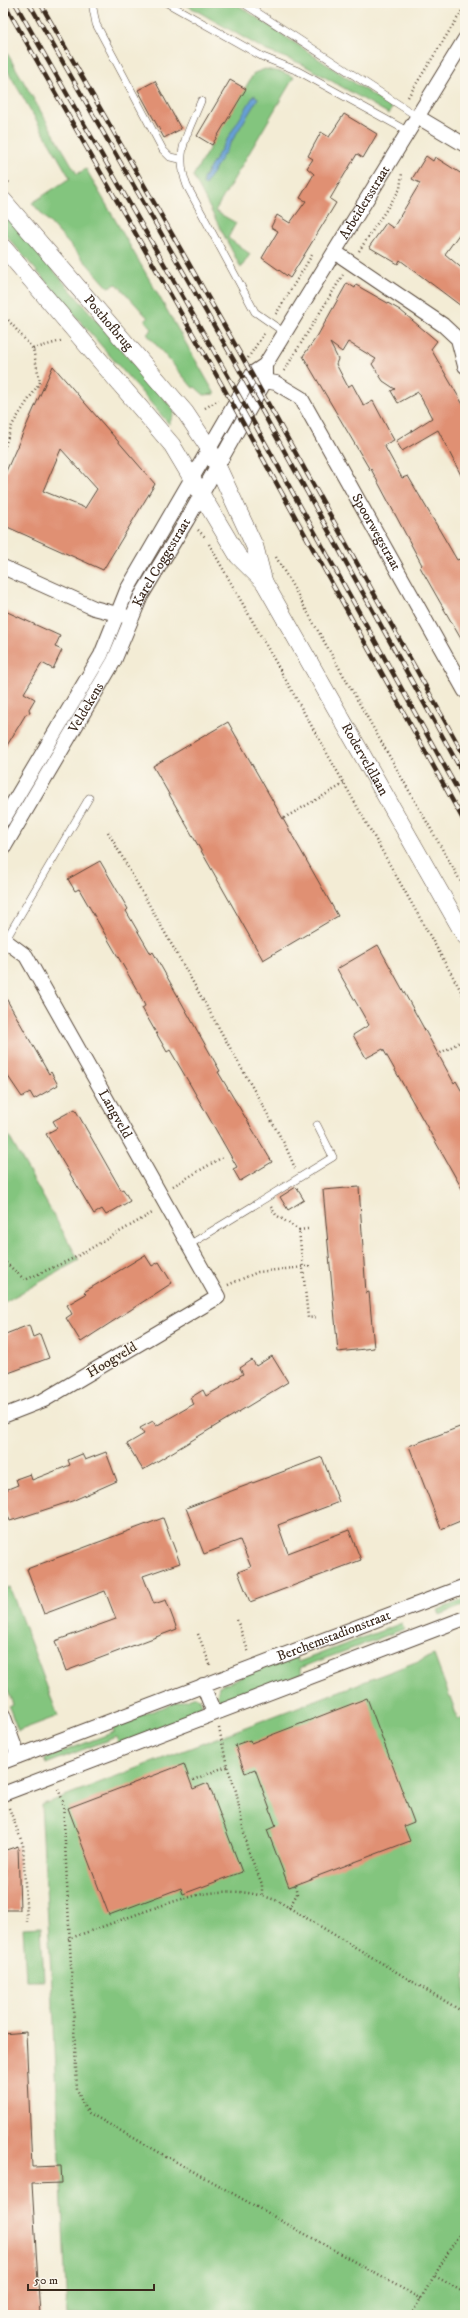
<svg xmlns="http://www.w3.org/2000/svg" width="468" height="2318" font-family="'IM FELL DW Pica',serif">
  <rect width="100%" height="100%" fill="#fbf7ec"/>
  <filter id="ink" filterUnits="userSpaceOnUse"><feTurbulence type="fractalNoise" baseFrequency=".025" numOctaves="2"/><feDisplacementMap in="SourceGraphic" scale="8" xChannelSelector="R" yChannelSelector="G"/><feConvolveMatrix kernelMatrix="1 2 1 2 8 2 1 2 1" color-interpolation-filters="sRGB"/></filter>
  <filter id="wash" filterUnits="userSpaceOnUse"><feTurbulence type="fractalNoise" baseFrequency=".012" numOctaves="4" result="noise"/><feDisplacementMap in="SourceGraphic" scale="16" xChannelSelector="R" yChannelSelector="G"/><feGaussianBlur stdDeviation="0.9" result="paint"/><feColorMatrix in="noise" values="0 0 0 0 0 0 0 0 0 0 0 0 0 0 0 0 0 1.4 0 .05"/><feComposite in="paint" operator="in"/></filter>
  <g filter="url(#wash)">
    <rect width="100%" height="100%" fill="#f3ecd5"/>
    <g fill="#83c57e" stroke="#5f784e">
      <path d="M183,3h52l157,105 -3,6 -87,-50 -35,-13z"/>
      <path d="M3,46l74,128 9,-5 129,225 -11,1 -9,-8 -2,1 -46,-54 5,-5 -7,-8 3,-3 -31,-34 -9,3 -76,-84 38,-25 -67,-115z"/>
      <path d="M265,69l17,3 12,5 -79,134 21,12 -8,15 22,16 -9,14 -48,-92 61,-103z"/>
      <path d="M3,212l172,199 -6,13 -166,-192z"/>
      <path d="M3,1126l76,134 -76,43z"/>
      <path d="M3,1587l7,1 48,128 -40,15 -9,-24 4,-2 -10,-28z"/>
      <path d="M465,1599v6l-25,10 -2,-5z"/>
      <path d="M402,1623l2,6 -104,39 2,6 -76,29 -7,-3 -2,-4 2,-10 76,-31 3,7z"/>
      <path d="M434,1655l24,64 7,-2v598h-398l-14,-310 -12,-200z"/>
      <path d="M196,1696l4,3 2,6 -4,8 -79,32 -3,-8 -70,27 -2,-5 70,-27 -2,-7z"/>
      <path d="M41,1927l3,53h-18l-3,-52z"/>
    </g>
    <path fill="#66a0d6" stroke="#50657a" d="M254,95l4,3 -1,2 -52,85 -2,-1v-5z"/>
    <g id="blocks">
      <g fill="#e09073" fill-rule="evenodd">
        <path d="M230,80l16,9 -34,56 -15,-9z"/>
        <path d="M155,81l26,48 -17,9 -26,-48z"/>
        <path d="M344,114l33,20 -14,24 -6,-4 -20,33 -7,12 6,4 -46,75 -28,-20 16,-27 -7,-4 6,-12 13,8 16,-22 -6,-3 14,-24 -7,-6 6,-9 -5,-3 13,-24 8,5z"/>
        <path d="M426,156l7,5 2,-4 30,19v50l-20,28 20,17v38l-65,-49 -2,4 -29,-17 17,-24 7,5 27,-45 -8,-4z"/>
        <path d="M347,283l8,5 1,-3 44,25 37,31 -6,8 34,59v75l-27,-53 -36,21 -6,-10 36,-23 -14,-26 -20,11 -7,-12 4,-2 -12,-8 -11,-17 4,-5 -28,-17 -6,10 -12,-9 8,16 -2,5 12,23 4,-3 12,22 9,-5 17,32 4,7 -10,5 18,33 6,-2 49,84 3,-1 5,8v79l-45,-79 2,-2 -51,-96 -1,1 -67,-114 15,-21z"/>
        <path d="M53,366l102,118 -52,86 -100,-45v-47zM61,449l36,40 -12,19 -42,-17z"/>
        <path d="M3,610l57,26 -5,11 7,3 -9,19 -11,-6 -18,30 11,6 -6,10 1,4 -4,1 -23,38z"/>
        <path d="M228,722l110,194 -75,44 -110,-194z"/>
        <path d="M100,861l28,48 -2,2 25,43 2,-2 67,119 -2,1 54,90 -32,19 -7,-12 4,-2 -46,-81 -21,-36 -3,2 -25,-44 3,-2 -5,-11 -61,-106 -4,2 -7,-12z"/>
        <path d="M378,945l76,138 2,-2 9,16v97l-82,-145 -17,9 -13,-23 16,-10 -32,-56z"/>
        <path d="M3,993l46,81 2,-2 7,13 -24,14 -4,-7 -8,5 -19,-28z"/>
        <path d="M75,1109l46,81 2,-1 7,12 -24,14 -4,-6 -8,5 -48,-80 11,-6 -4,-7z"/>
        <path d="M296,1187l8,13 -16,10 -8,-13z"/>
        <path d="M359,1187l7,106 3,-1 5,56 -36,4 -15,-162z"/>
        <path d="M145,1255l7,11 7,-4 13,21 -91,59 -15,-24 6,-4 -5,-9 19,-11 -2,-2z"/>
        <path d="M29,1325l4,12 7,-3 9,24 -46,17v-40z"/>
        <path d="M272,1356l16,26 -145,88 -16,-26 17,-10 -4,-6 13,-7 3,5 38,-22 -4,-6 13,-8 3,6 19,-11 18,-11 -3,-6 12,-8 4,6z"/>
        <path d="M465,1425v94l-24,10 -32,-83z"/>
        <path d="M106,1452l11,29 -45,20 -62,20 -7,-18v-12l15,-6 -2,-6 14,-5 2,6 38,-15 -2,-5 14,-6 3,6z"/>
        <path d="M322,1457l17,45 -61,23 10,28 61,-23 12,30 -111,42 -12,-30 13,-5 -11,-27 -36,14 -18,-46z"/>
        <path d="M163,1518l17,45 -37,13 11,28 12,-4 11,29 -111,42 -11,-30 61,-22 -11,-28 -61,23 -17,-45z"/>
        <path d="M367,1698l47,124 -10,4 6,15 -121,46 -22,-57 9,-4 -21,-57 -10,4 -10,-28 15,-5 1,3z"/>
        <path d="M184,1764l9,25 15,-6 34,89 -59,22 -2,-6 -72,27 -41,-107z"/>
        <path d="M18,1846l2,64h-17v-59z"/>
        <path d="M26,2032l6,135 29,-1 1,17 -30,1 8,131h-37v-281z"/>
      </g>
    </g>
  </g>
  <g filter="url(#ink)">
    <use href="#blocks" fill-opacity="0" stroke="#574739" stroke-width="1"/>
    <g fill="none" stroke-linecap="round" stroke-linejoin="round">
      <g stroke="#574739" stroke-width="8">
        <g id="service">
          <path d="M92,3l4,21 67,126 7,7 10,2"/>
          <path d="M167,3l96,54 35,14 111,61"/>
          <path d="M243,3l175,114"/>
          <path d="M201,101c-13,32 -27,50 -14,85l68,126 30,21"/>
          <path d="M5,941l84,-143"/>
          <path d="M189,1245l144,-88 -16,-32"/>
        </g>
      </g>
      <g stroke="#574739" stroke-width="16">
        <g id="minor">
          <path d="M418,117l47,28"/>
          <path d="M335,252l108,73 15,14 7,27"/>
          <path id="s1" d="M265,381l11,2 25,15 164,293"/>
          <path d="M3,567l91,41 31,8"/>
          <path id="s2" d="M3,820l98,-165 26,-65 126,-217 12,-8 200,-326"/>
          <path id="s3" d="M3,849l111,-188 27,-65 46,-76 78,-139v-16"/>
          <path id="s4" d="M3,939l23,17 192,341 -174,103 -41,16"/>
          <path d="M203,1685l11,28"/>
          <path d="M3,1715l15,41"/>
          <path id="s5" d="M3,1762l462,-176"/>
          <path d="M3,1794l462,-176"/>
        </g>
      </g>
      <g stroke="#574739" stroke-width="18">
        <g id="tertiary">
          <path id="s6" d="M3,200l182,212 24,36 46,99 9,35 201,354"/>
          <path d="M3,247l169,198 66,111 26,26"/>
        </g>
      </g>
      <g stroke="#574739" stroke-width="2.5" stroke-dasharray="1 3" stroke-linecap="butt">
        <path d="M408,97l57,-91"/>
        <path d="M3,176l8,9"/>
        <path d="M359,251l41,-62 2,-16"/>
        <path d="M3,314l30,35 7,33 -28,43 -9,27"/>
        <path d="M276,314l36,-59"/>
        <path d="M33,349l28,-8"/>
        <path d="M248,358l17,-26"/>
        <path d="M284,371l59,-96"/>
        <path d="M205,408l14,-8"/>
        <path d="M198,530l8,8"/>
        <path d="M209,544l256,454"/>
        <path d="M276,557l189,332"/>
        <path d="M284,818l60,-34"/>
        <path d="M108,832l177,313 10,23"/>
        <path d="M437,1055l28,-16"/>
        <path d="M173,1186l50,-29"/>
        <path d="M271,1207l5,8 23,15 9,88 9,-1"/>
        <path d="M299,1230l9,-1"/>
        <path d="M3,1260l22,20 49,-22 80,-46"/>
        <path d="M228,1285l30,-13 55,-6"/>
        <path d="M237,1620l12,33"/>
        <path d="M198,1634l13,33"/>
        <path d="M219,1728l8,38 9,25 11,57 15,36v11"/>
        <path d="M193,1780l34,-14"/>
        <path d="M58,1789l5,12 14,288 6,16 6,8 332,186"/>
        <path d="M9,1808l14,37 4,77"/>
        <path d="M289,1908l8,-14 -2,-9"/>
        <path d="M68,1939c25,-9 50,-18 75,-27 48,-17 85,-30 135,-11l187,112"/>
        <path d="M435,2276l30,17"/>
        <path d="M411,2315l54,-91"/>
      </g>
      <use href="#service" stroke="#fff" stroke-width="7"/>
      <use href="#minor" stroke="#fff" stroke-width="14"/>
      <use href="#tertiary" stroke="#fff" stroke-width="17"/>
      <g stroke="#3b2a1e" stroke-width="4.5">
        <g id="rail">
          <path d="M4,3l218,382 243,438"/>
          <path d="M15,3l213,373 237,427"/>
          <path d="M29,3l207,361 229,413"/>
          <path d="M40,3l201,352 224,402"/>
        </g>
      </g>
      <use href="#rail" stroke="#fbf7ec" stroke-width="3" stroke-dasharray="9" stroke-linecap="butt"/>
    </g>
  </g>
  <g text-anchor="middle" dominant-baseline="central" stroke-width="3" stroke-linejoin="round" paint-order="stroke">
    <g font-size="14" fill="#3b2a1e" stroke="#fbf7ec">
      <text stroke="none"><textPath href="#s2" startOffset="718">Arbeidersstraat</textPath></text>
      <text stroke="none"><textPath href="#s6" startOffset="162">Posthofbrug</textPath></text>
      <text stroke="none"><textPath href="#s1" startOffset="194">Spoorwegstraat</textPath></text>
      <text stroke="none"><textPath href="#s3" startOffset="328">Karel Coggestraat</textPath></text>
      <text stroke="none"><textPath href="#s3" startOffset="164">Veldekens</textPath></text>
      <text stroke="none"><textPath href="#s6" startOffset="672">Roderveldlaan</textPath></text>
      <text stroke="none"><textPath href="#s4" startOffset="210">Langveld</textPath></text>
      <text transform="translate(112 1360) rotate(-31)">Hoogveld</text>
      <text stroke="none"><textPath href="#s5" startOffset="354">Berchemstadionstraat</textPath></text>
    </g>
  </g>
  <rect width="468" height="2318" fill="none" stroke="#fbf7ec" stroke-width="16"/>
  <path d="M28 2284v6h126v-6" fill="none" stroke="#3b2a1e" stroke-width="2"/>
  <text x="34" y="2284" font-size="12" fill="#3b2a1e" stroke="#fbf7ec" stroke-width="3" paint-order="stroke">50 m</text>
</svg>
